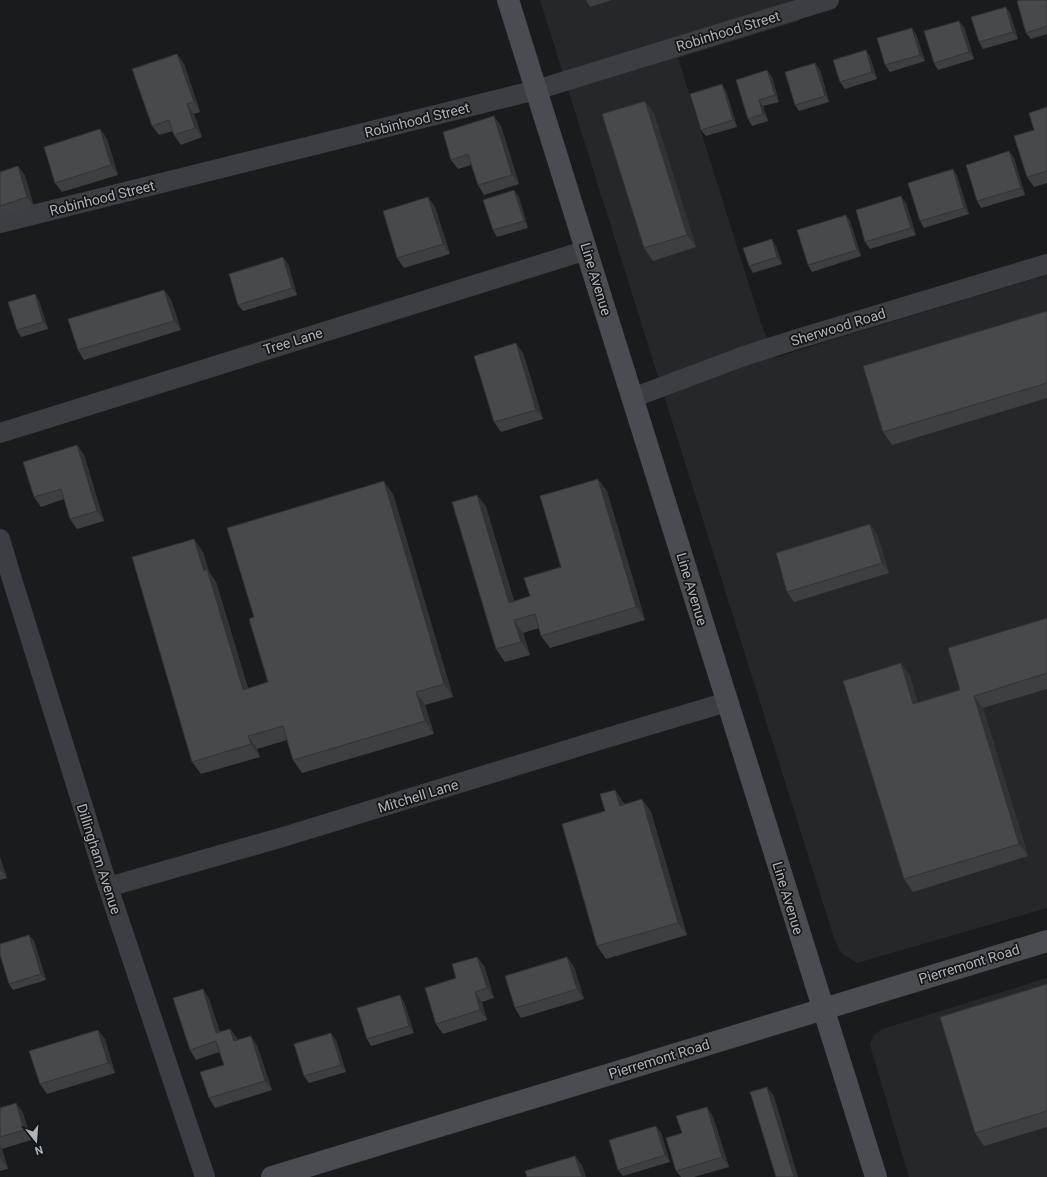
<svg xmlns="http://www.w3.org/2000/svg" width="1047" height="1177" font-family="Roboto,sans-serif">
  <rect width="100%" height="100%" fill="#1a1b1d"/>
  <g fill="#26272a">
    <path d="M540,0h252l7,21 -121,37 83,265 14,35 63,-20 209,-63v633l-190,55 -15,-9 -8,-16z"/>
    <path d="M1047,978v199h-138l-37,-125 -2,-8 4,-9 8,-6z"/>
  </g>
  <g fill="none" stroke-linecap="round" stroke-linejoin="round">
    <g stroke="#3b3e42" stroke-width="20">
      <path d="M0,223l536,-133 293,-90"/>
      <path d="M632,398l112,-42 50,-16 253,-76"/>
      <path d="M0,433l587,-183"/>
      <path d="M0,539l12,40 96,308 97,290"/>
      <path d="M108,887l175,-50 320,-98 124,-37"/>
    </g>
    <g stroke="#494d52" stroke-width="22">
      <path d="M508,0l368,1177"/>
      <path d="M272,1177l775,-236"/>
    </g>
  </g>
  <g fill="#3d3f42">
    <path d="M586,0h26l-22,7z"/>
    <path d="M1047,0v34l-16,5 -5,-6z"/>
    <path d="M1010,13l8,26 -35,10 -4,-7z"/>
    <path d="M964,27l10,32 -36,11 -4,-7z"/>
    <path d="M916,34l9,27 -35,11 -5,-7z"/>
    <path d="M866,50l4,7 7,22 -32,10 -5,-7z"/>
    <path d="M177,54l7,10 16,48 -6,2 8,23 -21,8 -7,-10 -1,-4 -14,4 -7,-9z"/>
    <path d="M820,70l9,32 -30,9 -4,-6z"/>
    <path d="M772,77l7,25 -16,4 5,15 -16,5 -4,-7z"/>
    <path d="M722,84l4,7 11,36 -31,9 -5,-6z"/>
    <path d="M645,101l9,13 42,133 -43,14 -9,-13z"/>
    <path d="M1047,107v76l-13,4 -7,-10 7,-47z"/>
    <path d="M501,126l18,58 -35,11 -6,-10 -7,-20 -13,4 -7,-9z"/>
    <path d="M100,129l7,10 11,36 -56,17 -7,-9z"/>
    <path d="M1009,151l5,7 11,37 -44,13 -4,-7z"/>
    <path d="M18,166l7,10 9,31 -34,10v-45z"/>
    <path d="M953,169l4,7 12,38 -45,14 -4,-7z"/>
    <path d="M514,190l5,7 9,31 -31,9 -4,-7z"/>
    <path d="M428,197l7,10 15,47 -46,14 -7,-10z"/>
    <path d="M906,203l10,32 -46,14 -5,-7z"/>
    <path d="M850,221l11,35 -49,16 -4,-7z"/>
    <path d="M776,246l6,18 -29,9 -4,-7z"/>
    <path d="M288,264l9,31 -54,16 -5,-6z"/>
    <path d="M164,290l7,10 10,30 -97,30 -6,-10z"/>
    <path d="M35,294l4,7 9,28 -27,8 -4,-7z"/>
    <path d="M1047,311v87l-155,47 -9,-13z"/>
    <path d="M523,353l20,66 -42,13 -7,-10z"/>
    <path d="M77,445l7,10 20,66 -27,8 -7,-10 -6,-20 -23,8 -7,-10z"/>
    <path d="M607,491l38,129 -95,28 -9,-12 -2,-8 -16,5 7,22 -25,7 -9,-13 -19,-154 9,12 28,94 16,-5 31,-29z"/>
    <path d="M393,494l60,203 -28,8 9,29 -132,39 -9,-13 -6,-20 -30,9 3,8 -59,17 -9,-12 11,-210 6,20 7,10 32,106 20,-6 -14,-65z"/>
    <path d="M877,534l12,39 -95,29 -7,-10z"/>
    <path d="M1047,618v71l-64,19 45,148 -115,36 -9,-13 -3,-216 9,13 8,27 42,-13z"/>
    <path d="M642,799l9,13 36,123 -81,24 -9,-13 8,-135 19,-8v1z"/>
    <path d="M0,857l7,21 -7,2z"/>
    <path d="M29,935l5,6 12,39 -33,10 -4,-6z"/>
    <path d="M477,957l7,9 10,32 -12,4 5,18 -44,14 -7,-10 20,-46z"/>
    <path d="M567,957l7,10 10,32 -63,19 -6,-10z"/>
    <path d="M1047,984v143l-63,19 -9,-13z"/>
    <path d="M203,989l6,10 11,33 10,-3 7,9v2l14,-4 6,10 15,44 -57,18 -6,-10 15,-33 -5,-13 -23,8 -6,-10z"/>
    <path d="M404,1002l10,31 -43,13 -4,-7z"/>
    <path d="M105,1039l10,34 -68,21 -7,-10z"/>
    <path d="M336,1040l10,32 -37,11 -5,-7z"/>
    <path d="M16,1103l7,10 8,27 -29,9 6,20 -8,2v-63z"/>
    <path d="M707,1107l6,10 16,50 -35,10h-13l-5,-6 6,-38z"/>
    <path d="M656,1126l5,7 9,29 -47,14 -5,-6z"/>
  </g>
  <g fill="#323336">
    <path d="M1006,7l4,6 8,26 -5,-7z"/>
    <path d="M959,21l5,6 10,32 -5,-7z"/>
    <path d="M912,28l4,6 9,27 -5,-6z"/>
    <path d="M866,50l4,7 7,22 -5,-7z"/>
    <path d="M177,54l7,10 16,48 -6,-10z"/>
    <path d="M815,63l5,7 9,32 -4,-6z"/>
    <path d="M767,70l5,7 7,25 -4,-7z"/>
    <path d="M722,84l4,7 11,36 -4,-7z"/>
    <path d="M759,100l4,6 5,15 -5,-7z"/>
    <path d="M645,101l9,13 42,133 -9,-12z"/>
    <path d="M187,104l7,10 8,23 -7,-9z"/>
    <path d="M494,116l7,10 18,58 -7,-9z"/>
    <path d="M100,129l7,10 11,36 -7,-10z"/>
    <path d="M1009,151l5,7 11,37 -4,-7z"/>
    <path d="M18,166l7,10 9,31 -7,-10z"/>
    <path d="M953,169l4,7 12,38 -5,-6z"/>
    <path d="M514,190l5,7 9,31 -4,-7z"/>
    <path d="M901,196l5,7 10,32 -5,-7z"/>
    <path d="M428,197l7,10 15,47 -7,-10z"/>
    <path d="M846,215l4,6 11,35 -4,-6z"/>
    <path d="M772,239l4,7 6,18 -5,-7z"/>
    <path d="M283,257l5,7 9,31 -5,-7z"/>
    <path d="M164,290l7,10 10,30 -7,-9z"/>
    <path d="M35,294l4,7 9,28 -5,-7z"/>
    <path d="M516,343l7,10 20,66 -7,-9z"/>
    <path d="M77,445l7,10 20,66 -7,-10z"/>
    <path d="M598,479l9,12 38,129 -9,-13z"/>
    <path d="M384,481l9,13 60,203 -9,-13z"/>
    <path d="M477,495l9,12 32,109 -9,-13z"/>
    <path d="M870,524l7,10 12,39 -7,-10z"/>
    <path d="M194,539l9,13 6,20 7,10 36,120 -9,-12 -39,-119z"/>
    <path d="M514,620l9,13 7,22 -9,-13z"/>
    <path d="M901,663l9,13 12,41 -9,-13z"/>
    <path d="M416,692l9,13 9,29 -9,-13z"/>
    <path d="M974,696l9,12 45,148 -9,-12z"/>
    <path d="M248,736l9,13 3,8 -9,-13z"/>
    <path d="M615,790l9,13 5,15 -9,-12z"/>
    <path d="M642,799l9,13 36,123 -9,-12z"/>
    <path d="M0,857l7,21 -7,-9z"/>
    <path d="M29,935l5,6 12,39 -5,-6z"/>
    <path d="M477,957l7,9 10,32 -7,-10z"/>
    <path d="M567,957l7,10 10,32 -7,-10z"/>
    <path d="M203,989l6,10 14,43 -7,-9z"/>
    <path d="M475,992l7,10 5,18 -7,-10z"/>
    <path d="M400,995l4,7 10,31 -5,-7z"/>
    <path d="M230,1029l7,9 4,13 -7,-10z"/>
    <path d="M98,1030l7,9 10,34 -7,-10z"/>
    <path d="M331,1033l5,7 10,32 -5,-7z"/>
    <path d="M251,1036l6,10 15,44 -7,-9z"/>
    <path d="M767,1087l7,9 24,81h-4z"/>
    <path d="M16,1103l7,10 8,27 -7,-10z"/>
    <path d="M707,1107l6,10 16,50 -7,-10z"/>
    <path d="M656,1126l5,7 9,29 -5,-7z"/>
    <path d="M0,1146l2,3 6,20 -7,-10 -1,-3z"/>
    <path d="M575,1156l7,9 4,12h-4z"/>
  </g>
  <g fill="#47494d" stroke="#323336">
    <path d="M1021,0h26v26l-21,7 -9,-32z"/>
    <path d="M1006,7l7,25 -34,10 -8,-25z"/>
    <path d="M959,21l10,31 -35,11 -10,-32z"/>
    <path d="M912,28l8,27 -35,10 -8,-27z"/>
    <path d="M866,50l6,22 -32,10 -7,-22z"/>
    <path d="M177,54l17,48 -7,2 8,24 -21,7 -5,-15 -17,6 -20,-57z"/>
    <path d="M815,63l10,33 -30,9 -10,-33z"/>
    <path d="M767,70l8,25 -16,5 4,14 -15,5 -12,-39z"/>
    <path d="M722,84l11,36 -32,10 -11,-36z"/>
    <path d="M645,101l42,134 -43,13 -42,-134z"/>
    <path d="M1047,107v64l-20,6 -13,-41 20,-6 -5,-17z"/>
    <path d="M494,116l18,59 -34,10 -10,-31 -17,6 -8,-28z"/>
    <path d="M100,129l11,36 -56,18 -11,-36z"/>
    <path d="M1009,151l12,37 -44,13 -11,-36z"/>
    <path d="M18,166l9,31 -27,9v-34z"/>
    <path d="M953,169l11,39 -44,13 -12,-38z"/>
    <path d="M514,190l10,31 -31,9 -10,-30z"/>
    <path d="M901,196l10,32 -46,14 -9,-32z"/>
    <path d="M428,197l15,47 -46,14 -14,-47z"/>
    <path d="M846,215l11,35 -49,15 -11,-35z"/>
    <path d="M772,239l5,18 -28,9 -6,-18z"/>
    <path d="M283,257l9,31 -54,17 -9,-31z"/>
    <path d="M164,290l10,31 -96,29 -10,-31z"/>
    <path d="M35,294l8,28 -26,8 -9,-28z"/>
    <path d="M1047,311v72l-164,49 -20,-66z"/>
    <path d="M516,343l20,67 -42,12 -20,-66z"/>
    <path d="M77,445l20,66 -27,8 -9,-30 -27,8 -11,-35z"/>
    <path d="M598,479l38,128 -95,29 -6,-22 -21,6 7,22 -25,7 -44,-147 25,-7 32,108 21,-7 -6,-18 37,-11 -21,-71z"/>
    <path d="M384,481l60,203 -28,8 9,29 -132,39 -10,-34 -35,10 3,8 -59,18 -60,-205 62,-18 10,32 3,-2 36,121 25,-8 -19,-63 5,-2 -27,-89z"/>
    <path d="M870,524l12,39 -95,29 -11,-39z"/>
    <path d="M1047,618v55l-73,23 45,148 -115,35 -61,-198 58,-18 12,41 47,-14 -12,-42z"/>
    <path d="M615,790l5,16 22,-7 36,124 -81,23 -35,-122 43,-13 -5,-17z"/>
    <path d="M29,935l12,39 -32,10 -9,-29v-11z"/>
    <path d="M477,957l10,31 -12,4 5,18 -44,14 -11,-36 31,-10 -4,-14z"/>
    <path d="M567,957l10,32 -62,19 -10,-32z"/>
    <path d="M1047,984v127l-72,22 -35,-116z"/>
    <path d="M203,989l13,44 14,-4 4,12 17,-5 14,45 -56,17 -9,-26 24,-7 -8,-24 -26,9 -17,-52z"/>
    <path d="M400,995l9,31 -42,13 -10,-31z"/>
    <path d="M98,1030l10,33 -68,21 -11,-33z"/>
    <path d="M331,1033l10,32 -37,11 -10,-32z"/>
    <path d="M767,1087l27,90h-18l-26,-85z"/>
    <path d="M16,1103l8,27 -24,7v-29z"/>
    <path d="M707,1107l15,50 -46,14 -10,-33 16,-5 -6,-17z"/>
    <path d="M656,1126l9,29 -47,15 -9,-30z"/>
    <path d="M575,1156l7,21h-55l-2,-6z"/>
  </g>
  <g text-anchor="middle" dominant-baseline="central" stroke-width="3.5" stroke-linejoin="round" paint-order="stroke">
    <g font-size="14" fill="#adb5bc" stroke="#151618">
      <text transform="translate(728 31) rotate(-17)">Robinhood Street</text>
      <text transform="translate(417 120) rotate(-14)">Robinhood Street</text>
      <text transform="translate(102 198) rotate(-14)">Robinhood Street</text>
      <text transform="translate(596 279) rotate(73)">Line Avenue</text>
      <text transform="translate(838 327) rotate(-17)">Sherwood Road</text>
      <text transform="translate(293 341) rotate(-17)">Tree Lane</text>
      <text transform="translate(692 589) rotate(73)">Line Avenue</text>
      <text transform="translate(418 796) rotate(-17)">Mitchell Lane</text>
      <text transform="translate(99 859) rotate(72)">Dillingham Avenue</text>
      <text transform="translate(788 898) rotate(73)">Line Avenue</text>
      <text transform="translate(969 964) rotate(-17)">Pierremont Road</text>
      <text transform="translate(659 1059) rotate(-17)">Pierremont Road</text>
    </g>
  </g>
  <g transform="translate(36 1141) rotate(163)" stroke="#151618" stroke-width="3" paint-order="stroke">
  <path d="M0-3L7 15L0 10L-7 15Z" fill="#adb5bc"/>
  <text y="-6" font-size="11" font-weight="bold" text-anchor="middle" fill="#adb5bc">N</text>
  </g>
</svg>
